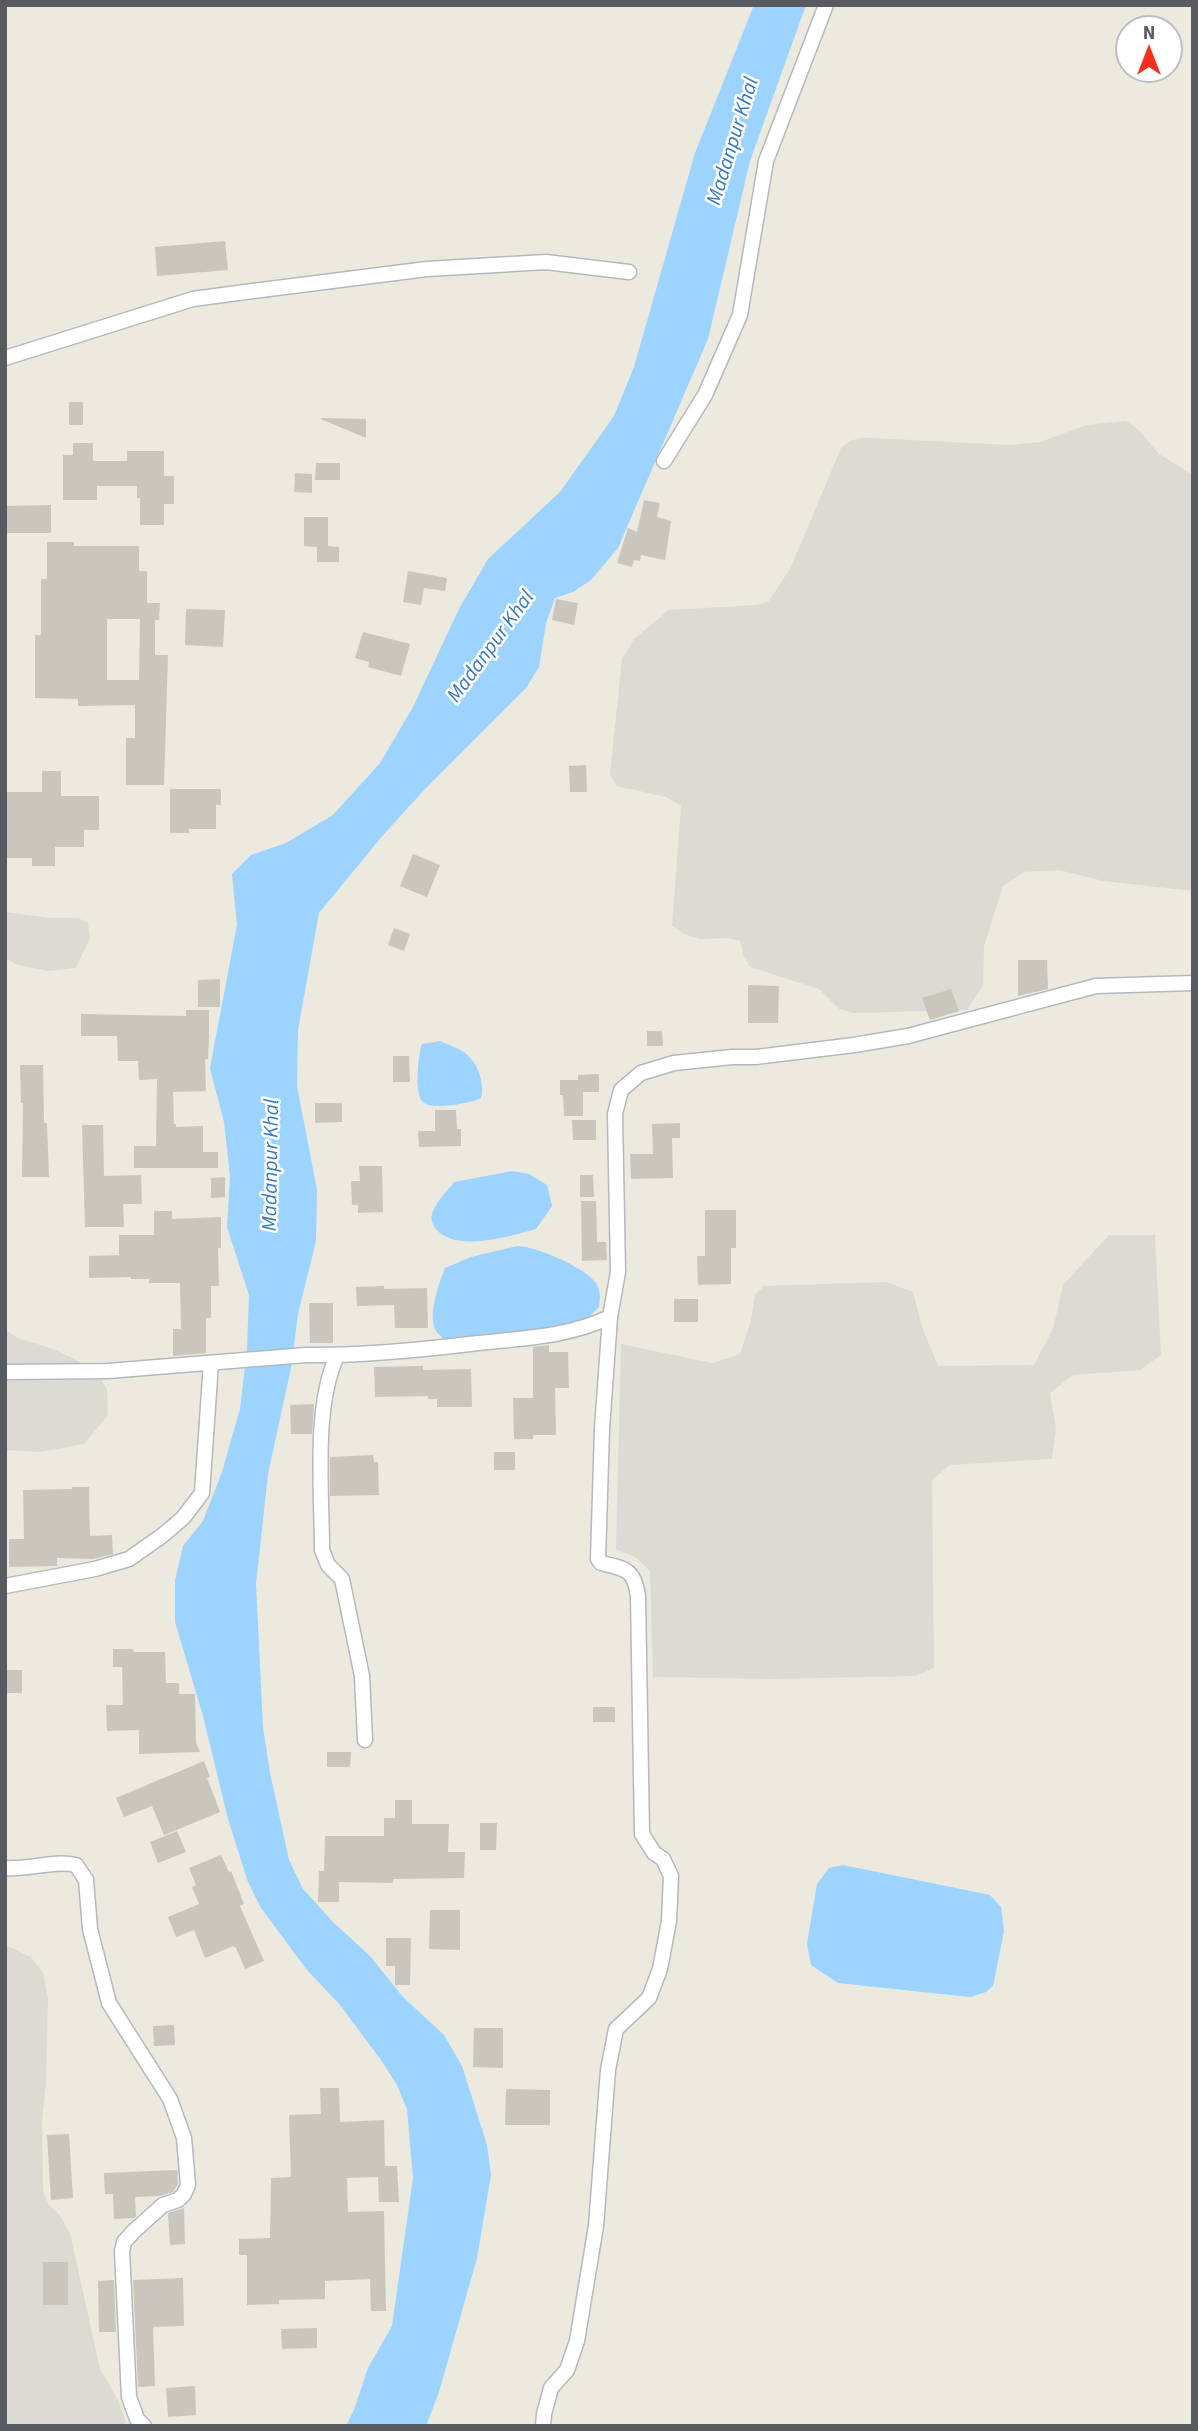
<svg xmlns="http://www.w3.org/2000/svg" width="1198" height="2431" font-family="'Source Sans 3',sans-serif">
  <rect width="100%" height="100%" fill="#ece9df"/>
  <g fill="#dcdbd3">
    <path d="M1126,421l12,8 21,25 34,21v416l-90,-10 -44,-11 -35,2 -21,14 -19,60 -1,40 -16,24 -113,3 -15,-4 -20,-20 -69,-22 -6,-10 -4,-16 -12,-3 -28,1 -16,-5 -12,-8 9,-120 -15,-9 -49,-11 -7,-12 12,-115 12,-20 35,-29 88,-5 12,-4 22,-34 50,-119 9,-7 10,-3h12l137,7 31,-3 46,-17z"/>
    <path d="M5,912l45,6h28l10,5 2,15 -14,30 -29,3 -29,-6 -13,-7z"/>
    <path d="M1109,1235h46l6,120 -21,15 -67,5 -23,18 6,36 -4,30 -102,6 -18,15 2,188 -18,8 -143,3 -120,-2 -3,-106 -15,-14 -19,-8 5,-205 91,19 28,-9 11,-34 4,-25 9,-9 122,-4 27,10 9,35 16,39 96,-1 19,-36 10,-44z"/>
    <path d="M5,1330l13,8 38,12 40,20 11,20 1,25 -24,29 -44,8 -35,-2z"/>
    <path d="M5,1945l26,12 12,16 5,25 -2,84 -4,39 1,71 6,13 10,9 11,19 30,136 18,31 9,26h-122z"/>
  </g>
  <g fill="#9cd3ff">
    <path d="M754,5h52l-56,156 -42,178 -90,209 -27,32 -18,12 -18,6 -9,25 -7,44 -13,21 -100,100 -42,46 -65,79 -21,117 -1,56 20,104 -1,51 -18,73 -7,54 -23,106 -12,110 7,143 7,46 19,87 14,29 30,33 37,34 33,41 41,38 18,31 25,79 4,30 -14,83 -38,134 -13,34h-80l8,-16 14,-42 24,-42 21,-148 -6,-69 -10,-24 -16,-25 -41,-55 -33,-35 -46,-62 -13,-26 -20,-63 -25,-103 -28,-94v-42l8,-34 20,-25 19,-49 18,-63 7,-60 2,-54 -22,-68 3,-50 -6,-55 -14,-54 27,-143 -5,-51 19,-19 35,-12 47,-28 47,-52 33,-56 46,-98 29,-50 72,-67 54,-76 20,-49 61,-214z"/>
    <path d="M440,1041c8,4 19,7 25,12 13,10 20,30 16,45 -10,5 -50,13 -58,4 -9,-8 -5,-47 -1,-58z"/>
    <path d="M512,1171l17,3 18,11 5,21 -16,23c-25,7 -81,24 -100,0 -5,-6 -6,-13 -2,-20 4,-9 13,-18 20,-27z"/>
    <path d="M518,1246c19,1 70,22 79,39 4,7 3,15 2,22l-18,18 -137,14c-3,-3 -6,-5 -8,-8 -9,-15 3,-48 9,-63l26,-11z"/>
    <path d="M843,1865l147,30 11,12 3,24 -11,55 -7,6 -16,5 -132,-14 -27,-18 -4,-21 10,-60 12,-16z"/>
  </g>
  <g fill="#c9c6be" fill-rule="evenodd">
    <path d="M225,241l3,29 -71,6 -2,-29z"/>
    <rect x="69" y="402" width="14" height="23"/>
    <path d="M321,418l45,1v19l-45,-19z"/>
    <path d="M73,443h20v18h34v-10h37v25h10v28h-10v21h-24v-27h-3v-12h-40v14h-34v-45h10z"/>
    <path d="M316,463h24v17h-25z"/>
    <path d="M295,473l17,1v19l-18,-1z"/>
    <path d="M644,500l16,3 -3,14 14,4 -6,39 -24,-5 -1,6 -6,-1 -2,7 -15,-4 11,-35 9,4z"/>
    <path d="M51,505v28h-46v-27z"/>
    <path d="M304,517h24v29l11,1v15h-22v-15l-13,-1z"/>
    <path d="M47,542h27v4h65v25h8v32h13l-1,17h-4v35h13l-4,130h-38v-47h9v-33l-57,1v-7l-43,-1v-63h6v-56h6zM107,619h33l-1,61h-32z"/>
    <path d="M408,571l39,7 -2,13 -21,-3 -3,17 -18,-3z"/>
    <path d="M556,599l22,4 -4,22 -22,-5z"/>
    <path d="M186,609l39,1 -2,37 -38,-2z"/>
    <path d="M363,632l47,12 -9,32 -33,-9 1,-5 -14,-4z"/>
    <path d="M586,765l1,27h-17l-1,-26z"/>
    <path d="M42,771h19v25h38v34h-15v17h-29v19h-23v-8h-27v-66h37z"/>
    <path d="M170,789h51v16h-5v24h-27v4h-19z"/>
    <path d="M413,854l27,11 -13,32 -27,-11z"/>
    <path d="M394,928l16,6 -6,17 -16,-6z"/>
    <path d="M1018,960h29l1,29 -30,7z"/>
    <path d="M220,979v28h-22v-27z"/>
    <path d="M748,985l31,1 -1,37h-30z"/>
    <path d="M951,989l8,22 -29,9 -8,-22z"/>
    <path d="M186,1010h23v30l-1,19h-3l1,32 -33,1 1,32h2v3l27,-1v26h15v16h-84v-22h22l1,-67 -18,1 -1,-19h-20l-1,-25h-36v-22l105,2z"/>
    <path d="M647,1031h15l1,15h-16z"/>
    <path d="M393,1056h16l1,26h-17z"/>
    <path d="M20,1065h23l1,58h3l2,54h-27l1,-74h-2z"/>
    <path d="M599,1074v18h-16v24h-19l-1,-21h-3v-15h18v-5z"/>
    <path d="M315,1103h27v19l-27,1z"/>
    <path d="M435,1110h21l1,19h4v17l-42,1 -1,-16h17z"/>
    <path d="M572,1120h24v20h-23z"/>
    <path d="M680,1123v15h-8l1,40 -42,1 -1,-25h23l-1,-30z"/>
    <path d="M82,1125h21l1,51 37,-1 1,29h-19l1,23h-39z"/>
    <path d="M359,1166h23l1,46 -25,1v-8h-6l-1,-24h9z"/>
    <path d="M580,1175h13l1,22h-14z"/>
    <path d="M225,1177v20l-14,1v-20z"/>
    <path d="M581,1201h15l1,41h9l1,18 -25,1z"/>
    <path d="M705,1210h31v38h-5v36l-33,1 -1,-29h8z"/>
    <path d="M154,1211h18v8l49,-2v31h-3l1,38h-8v32h-5v35l-33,3v-27h8l-1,-46h-31v-4h-18v-2l-42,1v-22l30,-1v-20h35z"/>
    <path d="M384,1286v3l43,-1 1,40h-33l-1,-23 -37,1 -1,-19z"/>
    <rect x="674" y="1299" width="24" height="23"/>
    <path d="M309,1303h24v40h-23z"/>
    <path d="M549,1345v7h19l1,36h-14l1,47h-23v4h-19l-1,-41h20v-51z"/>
    <path d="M423,1366v4l48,-1 1,38h-35v-8h-9v-3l-53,1 -1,-30z"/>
    <path d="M314,1404l-2,30h-21l-1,-29z"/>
    <rect x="494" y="1452" width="21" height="18"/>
    <path d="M373,1455l1,7h4l1,33 -49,1v-39z"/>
    <path d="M72,1487h17l1,49 22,-1 1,19 -20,5 -36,-1v8l-48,1v-28h15l-1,-49 49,-1z"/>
    <path d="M113,1649h20l1,3h31l1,31h13v11h16l1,48 4,10 -61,2v-24l-32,1 -1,-26h17l-1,-38h-9z"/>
    <rect x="6" y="1670" width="16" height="23"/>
    <rect x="593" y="1707" width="22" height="15"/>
    <path d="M327,1752h24l-1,15h-23z"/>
    <path d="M204,1761l6,16 -3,1 13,34 -56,23 -12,-29 -28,11 -8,-19z"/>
    <path d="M395,1800h17v24h37l-1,28h17l-1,26 -71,1v4l-54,-1v20h-21l1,-31h5l1,-35h59v-18h11z"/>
    <path d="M480,1823h17l-1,27h-16z"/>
    <path d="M177,1831l9,21 -28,11 -8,-21z"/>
    <path d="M221,1855l8,17 2,-1 13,33 -4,2 24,55 -19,8 -9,-21 -3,-2 -28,12 -11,-28 -18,7 -8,-20 31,-13 -7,-17 4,-2 -7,-17z"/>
    <path d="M430,1910h30v40l-31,-1z"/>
    <path d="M386,1938h25l-1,47h-15v-19h-9z"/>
    <path d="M174,2025l1,20 -21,1 -1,-20z"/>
    <path d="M474,2028h29v40l-30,-1z"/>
    <path d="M320,2088h19l1,34 44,-2 1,46h12l2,36h-20l-1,-25 -31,1 1,34 36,-1 2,100h-15l-1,-32 -45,2v18l-46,1v4l-32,1v-50h-8v-16l31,-1 1,-60 20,-1 -2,-62 32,-1z"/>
    <path d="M506,2089l44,1v35h-45z"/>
    <path d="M69,2134l4,64 -22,2 -4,-65z"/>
    <path d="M177,2170l1,14 -5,8 -14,4 -24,1 1,19 -2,2 -20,1 -1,-25h-8l-1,-21z"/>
    <path d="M184,2208l1,36 -15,1 -2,-32z"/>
    <rect x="43" y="2262" width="25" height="43"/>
    <path d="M183,2278l1,48 -31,1 2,59 -17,1 -5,-107z"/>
    <path d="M114,2280l2,52h-17l-1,-51z"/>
    <path d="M317,2328v20l-35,1 -1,-20z"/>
    <path d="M195,2386l1,29 -28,2 -2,-29z"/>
  </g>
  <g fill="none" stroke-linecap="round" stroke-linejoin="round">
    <g stroke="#b5b8bd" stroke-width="17">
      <g id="minor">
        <path d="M5,358l188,-59 52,-7 182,-23 119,-7 83,10"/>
        <path d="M664,461l41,-66 35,-80 26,-154 60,-156"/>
        <path d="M610,1317l8,-45 -3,-158 6,-24 20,-17 33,-10 58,-6h24l98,-12 54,-9 188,-50 97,-3"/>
        <path d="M337,1356c-24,51 -15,137 -15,194l6,15 14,14 20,97 3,64"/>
        <path d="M5,1372l103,-1 198,-16c57,1 115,-5 172,-12 47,-5 89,-6 132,-26l-8,112 -4,130 3,4c25,6 33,6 37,33l4,238 12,19 9,6 8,17 -2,45 -9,48 -11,29 -33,31 -8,41 -12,156 -19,115 -10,29 -16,18 -7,26 -1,12"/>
        <path d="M5,1586l90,-17 34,-10 34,-24 20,-17 19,-25 9,-130"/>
        <path d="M5,1868c25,2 47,-8 71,-3l10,15 4,49 19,74 61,96 14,39 4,47 -4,9 -6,6 -15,5 -29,26 -10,11 -2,9 7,146 8,22 7,7"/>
      </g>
    </g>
    <use href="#minor" stroke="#fff" stroke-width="14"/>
  </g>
  <g text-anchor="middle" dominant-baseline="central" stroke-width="5" stroke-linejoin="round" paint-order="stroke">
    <g font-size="21" font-style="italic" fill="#3679bf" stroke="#fff">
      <text transform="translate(732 141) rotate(-73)">Madanpur Khal</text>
      <text transform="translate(490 646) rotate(-54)">Madanpur Khal</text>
      <text transform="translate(270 1165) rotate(-89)">Madanpur Khal</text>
    </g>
  </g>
  <rect width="1198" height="2431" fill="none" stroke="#585c61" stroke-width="14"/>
  <g transform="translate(1149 49)"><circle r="33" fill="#ffffff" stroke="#bcbec0" stroke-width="2"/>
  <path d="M0-5L12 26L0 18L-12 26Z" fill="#f32f1e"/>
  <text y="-10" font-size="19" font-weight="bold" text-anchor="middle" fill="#585c61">N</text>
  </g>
</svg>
